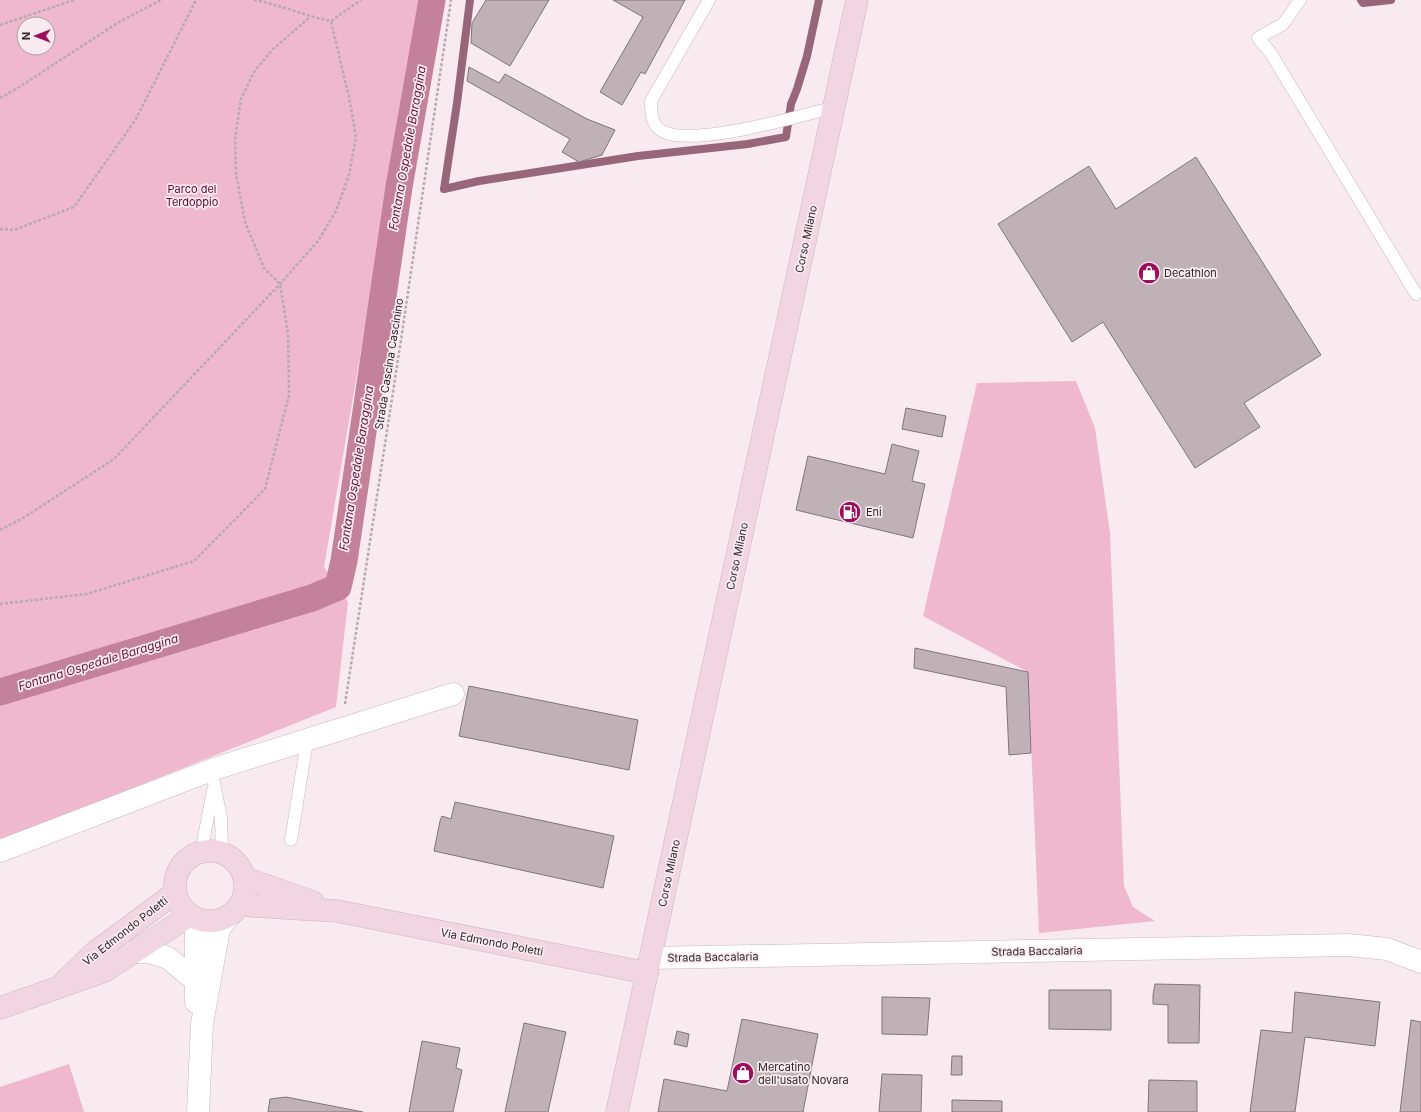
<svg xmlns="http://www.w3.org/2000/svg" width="1421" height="1112" font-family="Inter,sans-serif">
  <rect width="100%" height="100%" fill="#f8eaef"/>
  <g fill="#efb8cc" fill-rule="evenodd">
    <path d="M0,0h421l-97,567 24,35 -12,105 -336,134zM24,24h24v24h-24z"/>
    <path d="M1076,381l19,47 15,105 14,353 9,21 22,14 -116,12 -11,-261 -105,-56 54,-233z"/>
    <path d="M69,1064l15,48h-84v-25z"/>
  </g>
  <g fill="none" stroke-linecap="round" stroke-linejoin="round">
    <g stroke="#976779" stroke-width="8">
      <path d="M470,0l-13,103 -13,86 35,-8 159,-25 110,-12 38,-7 5,-33 6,-15 10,-33 12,-56"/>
      <path d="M1361,0l2,3 28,-3"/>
    </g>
    <path stroke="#c3819a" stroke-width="27" d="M0,692l312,-94 26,-11 6,-26 55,-374 33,-187"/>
  </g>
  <g fill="#bfb1b5" stroke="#82757a">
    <path d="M486,0h63l-39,66 -39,-23 1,-20z"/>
    <path d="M613,0h72l-40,74 -4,-2 -19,33 -22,-13 43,-75z"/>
    <path d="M469,67l30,16 6,-9 82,45 28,11 -13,25 -23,7 -17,-10 8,-13 -103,-58z"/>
    <path d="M1196,157l125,198 -77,48 16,24 -65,41 -92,-146 -31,20 -74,-118 91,-58 27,43z"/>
    <path d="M906,408l40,8 -4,21 -40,-8z"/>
    <path d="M892,444l27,7 -7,30 13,3 -12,54 -117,-28 12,-54 77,18z"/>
    <path d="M915,648l113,24 3,81 -22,2 -3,-68 -92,-19z"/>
    <path d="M469,686l169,34 -9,50 -170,-34z"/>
    <path d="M455,802l159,34 -11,52 -169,-37 6,-30 2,-5 9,3z"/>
    <path d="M1155,984l45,1 -1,58h-31v-38l-15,-1v-9z"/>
    <path d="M1049,990h62v40l-62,-1z"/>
    <path d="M1295,992l85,10 -5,44 -70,-9 -10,75h-45l11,-82 31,3z"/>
    <path d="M882,997l48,1 -3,37 -45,-1z"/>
    <path d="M742,1019l76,15 -15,78h-145l6,-33 63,12z"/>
    <path d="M1411,1020l10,2v90h-21z"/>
    <path d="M524,1023l42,9 -18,80h-43z"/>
    <path d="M677,1031l12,3 -2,13 -13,-3z"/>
    <path d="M422,1041l38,7 -4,20 6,2 -9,42h-44z"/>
    <path d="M952,1056h10v19h-11z"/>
    <path d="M882,1074l40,1 -1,37h-42z"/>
    <path d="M1149,1080l48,1v31h-49z"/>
    <path d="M286,1097l77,15h-95l2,-13z"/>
    <path d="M952,1100l50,1v11h-50z"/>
  </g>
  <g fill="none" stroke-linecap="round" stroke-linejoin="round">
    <g stroke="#c6b8bd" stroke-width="13">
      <g id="lane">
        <path d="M709,0l-58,101c0,11 0,24 11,30 30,17 137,-15 173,-24"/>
        <path d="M1300,0l-17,24 -25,14 12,14 146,242"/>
        <path d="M214,783l7,35 1,36"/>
        <path d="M291,840l16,-99"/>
        <path d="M201,853l12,-63"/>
      </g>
    </g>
    <g stroke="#c6b8bd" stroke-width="23">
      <g id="street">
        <path d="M0,851l214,-82 239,-75"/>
        <path d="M133,952h17l18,6 28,23"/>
        <path d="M650,958l698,-13 39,4 34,13"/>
        <path d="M196,1002v-83"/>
        <path d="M198,1112l4,-88 17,-95 8,-11"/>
      </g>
    </g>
    <g stroke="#c6b8bd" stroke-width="23">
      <g id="secondary">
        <circle cx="210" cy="886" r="35"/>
        <path d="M244,878l69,24"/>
        <path d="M240,905l97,6 310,62"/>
        <path d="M64,982l30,-29 82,-61"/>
        <path d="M0,1008l105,-37 85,-56"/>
        <path d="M617,1112l240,-1112"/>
      </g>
    </g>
    <g stroke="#b6abaf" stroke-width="2.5" stroke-dasharray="3 2" stroke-linecap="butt">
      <path d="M254,0c27,5 51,16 77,21l30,-21"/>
      <path d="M0,25l74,-25"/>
      <path d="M0,98l16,-9 103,-67 42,-22"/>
      <path d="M0,229l14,1 60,-23 62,-88 60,-119"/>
      <path d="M0,530l23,-12 91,-59 166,-175 38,-43 18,-30 13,-36 7,-38 -6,-35 -19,-81"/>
      <path d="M0,604l87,-10 107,-33 71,-72 24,-94 -1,-62 -8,-49 -16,-16 -19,-46 -9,-48 -1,-35 6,-40 13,-27 18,-22 38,-33"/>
      <path d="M345,704l56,-364 50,-340"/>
    </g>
    <use href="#lane" stroke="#fff" stroke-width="12"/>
    <use href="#street" stroke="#fff" stroke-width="22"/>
    <use href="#secondary" stroke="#f1d6e1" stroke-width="22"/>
  </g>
  <defs>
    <g id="shop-disc" transform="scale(1.15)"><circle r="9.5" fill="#9d0f5d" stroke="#f8eaef"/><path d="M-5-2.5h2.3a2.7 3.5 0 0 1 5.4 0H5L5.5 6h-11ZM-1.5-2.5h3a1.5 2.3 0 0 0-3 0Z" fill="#fff"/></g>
    <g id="fuel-disc" transform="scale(1.15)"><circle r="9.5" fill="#9d0f5d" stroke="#f8eaef"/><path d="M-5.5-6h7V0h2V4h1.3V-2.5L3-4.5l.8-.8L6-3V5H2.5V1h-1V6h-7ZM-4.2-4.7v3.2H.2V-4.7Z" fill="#fff"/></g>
  </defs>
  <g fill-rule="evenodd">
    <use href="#shop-disc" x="1149" y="273"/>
    <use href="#fuel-disc" x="850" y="512"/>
    <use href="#shop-disc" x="743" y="1073"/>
  </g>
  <g text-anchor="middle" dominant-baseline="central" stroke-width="3.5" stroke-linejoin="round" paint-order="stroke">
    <g font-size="11" fill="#5b0b35" stroke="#f8eaef">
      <text x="192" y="189">Parco del<tspan x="192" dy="13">Terdoppio</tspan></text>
    </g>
    <g font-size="11" fill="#2f292b" stroke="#f8eaef">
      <text transform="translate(806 239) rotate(-78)">Corso Milano</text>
      <text transform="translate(389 364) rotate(-81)">Strada Cascina Cascinino</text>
      <text transform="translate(737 556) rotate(-78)">Corso Milano</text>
      <text transform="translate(669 873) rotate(-78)">Corso Milano</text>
      <text transform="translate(125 931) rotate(-38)">Via Edmondo Poletti</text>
      <text transform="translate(492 942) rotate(11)">Via Edmondo Poletti</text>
      <text transform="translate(1037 951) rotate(-1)">Strada Baccalaria</text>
      <text transform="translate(713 957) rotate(-1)">Strada Baccalaria</text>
    </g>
    <g font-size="11" fill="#2f292b" stroke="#f8eaef" text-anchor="start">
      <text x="1164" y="273">Decathlon</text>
      <text x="866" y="512">Eni</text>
      <text x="758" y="1067">Mercatino<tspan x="758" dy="13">dell'usato Novara</tspan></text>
    </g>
    <g font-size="12" font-style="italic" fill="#64153c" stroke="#f8eaef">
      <text transform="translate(407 148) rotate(-80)">Fontana Ospedale Baraggina</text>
      <text transform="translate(356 468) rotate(-81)">Fontana Ospedale Baraggina</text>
      <text transform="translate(98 662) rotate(-17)">Fontana Ospedale Baraggina</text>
    </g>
  </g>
  <g transform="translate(36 36) rotate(270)"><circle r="19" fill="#f8eaef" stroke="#a89da1"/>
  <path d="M0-3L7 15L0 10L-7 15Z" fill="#9d0f5d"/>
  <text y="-6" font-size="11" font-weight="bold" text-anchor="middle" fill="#2f292b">N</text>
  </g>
</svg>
